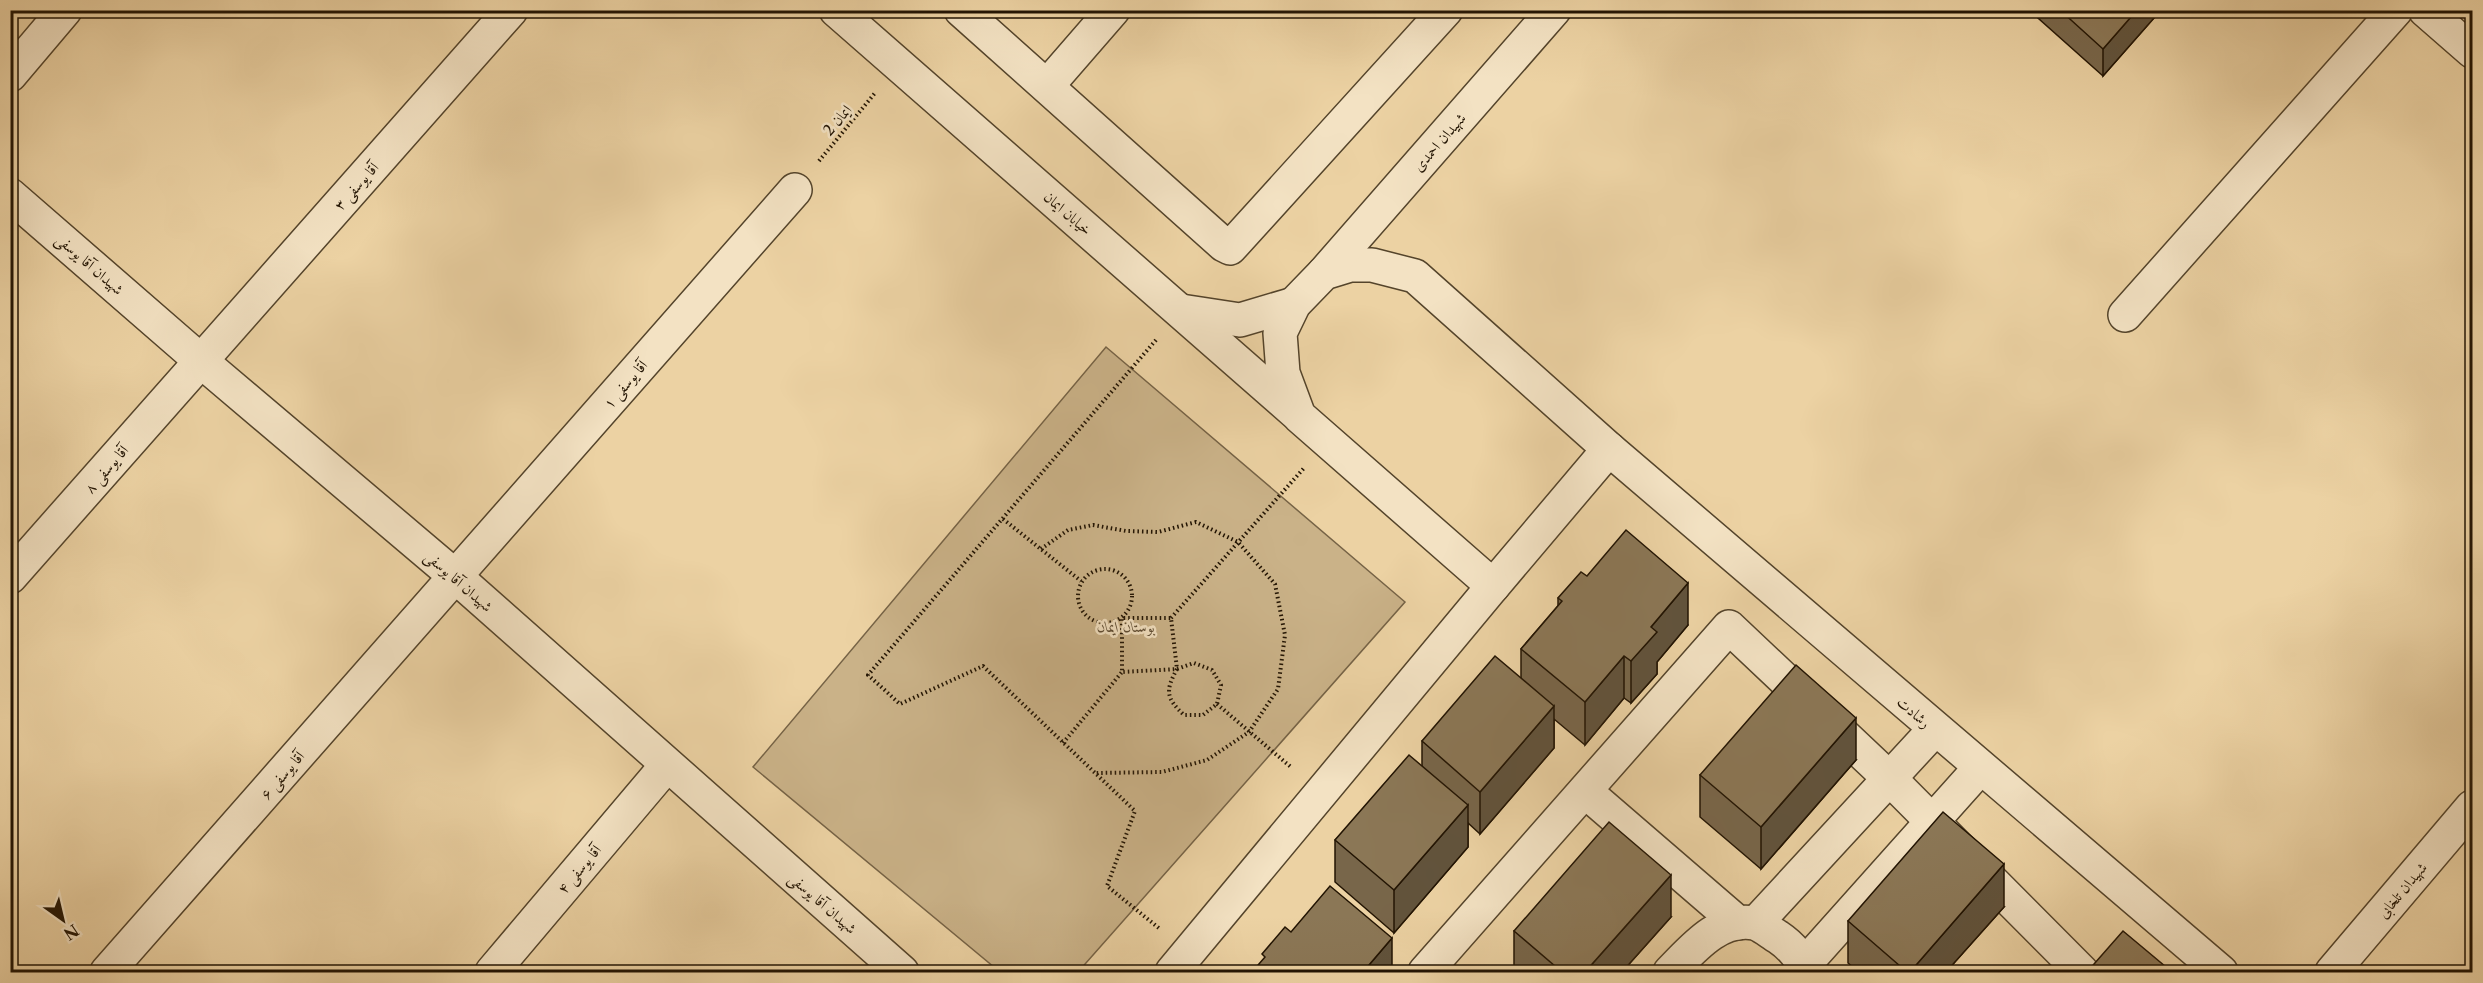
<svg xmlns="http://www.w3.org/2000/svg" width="2483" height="983" font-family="'Libre Caslon Text',Amiri,serif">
  <rect width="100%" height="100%" fill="#ecd2a3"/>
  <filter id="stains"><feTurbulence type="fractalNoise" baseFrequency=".00333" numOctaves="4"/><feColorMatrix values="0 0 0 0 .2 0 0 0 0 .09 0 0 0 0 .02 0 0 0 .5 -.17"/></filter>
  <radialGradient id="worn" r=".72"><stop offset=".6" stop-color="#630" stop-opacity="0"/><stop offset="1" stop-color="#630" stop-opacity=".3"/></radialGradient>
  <path fill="#cab288" stroke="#766346" stroke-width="1.5" d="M1106,347l299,255 -327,370h-78l-247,-205z"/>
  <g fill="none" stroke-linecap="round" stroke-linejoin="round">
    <g stroke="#54442b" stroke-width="36">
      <g id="minor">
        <path d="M961,10l263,235 6,3 216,-238"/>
        <path d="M10,75l55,-65"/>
        <path d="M1047,86l66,-76"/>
        <path d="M2125,315l271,-305"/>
        <path d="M10,577l501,-567"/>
        <path d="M1585,791l153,132"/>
        <path d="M1756,923l179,-194"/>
        <path d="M1804,965l176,-197"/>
        <path d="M107,972l688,-782"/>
        <path d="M492,972l175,-207"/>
        <path d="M1425,972l304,-345 161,152 192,193"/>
        <path d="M1670,972c22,-22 48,-55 84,-49 8,2 17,10 24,14 12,8 25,22 28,35"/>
      </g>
    </g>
    <g stroke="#54442b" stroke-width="36">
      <g id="tertiary">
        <path d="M836,10l459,402"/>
        <path d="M2425,10l47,41"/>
        <path d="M10,195l191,166 255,216 446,395"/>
        <path d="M1350,265h22l43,11 194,173 -116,137 -194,-170 -16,-43 -3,-40 14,-29 30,-31z"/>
        <path d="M1324,273l230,-263"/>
        <path d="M1181,311l59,9 54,-16"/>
        <path d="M1609,449l612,523"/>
        <path d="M1172,972l321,-386"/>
        <path d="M2332,972l140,-165"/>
      </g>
    </g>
    <g stroke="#221403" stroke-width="4" stroke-dasharray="1.5 3" stroke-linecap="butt">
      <path d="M819,161l56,-68"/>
      <path d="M1156,340l-288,335 32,29 83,-38 152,145 -28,75 53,43"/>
      <path d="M1003,519l78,62"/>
      <path d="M1041,549l27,-19 25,-5 33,6 32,1 38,-10 42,20 37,42 10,51 -7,54 -29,43 -42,28 -45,12 -66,1"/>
      <circle cx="1105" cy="596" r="27"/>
      <path d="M1171,618l133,-150"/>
      <path d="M1177,669c-12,22 -11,29 7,46h19l14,-11 4,-19 -9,-15 -18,-7 -17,6 -55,3v-54h49l6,51"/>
      <path d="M1217,704l75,64"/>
      <path d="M1063,743l59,-71"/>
    </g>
    <use href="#minor" stroke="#f3e2c3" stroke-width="33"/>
    <use href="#tertiary" stroke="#f3e2c3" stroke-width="33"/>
  </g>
  <g fill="#78664a" stroke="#221403" stroke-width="1.5">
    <path d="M2029,10h132l-58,66z"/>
    <path d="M1587,576l101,49 -31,37v12l-26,29 -7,-5 -39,47 -31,-26v29l-74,86 -12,-11v24l-74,86 -59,-51v-42l87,-74v-25l99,-63v-29l37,-43v-8z"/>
    <path d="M1856,760l-95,109 -61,-52v-42z"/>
    <path d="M2004,907l-58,65h-87l-11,-9v-42z"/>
    <path d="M1671,917l-49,55h-108v-41z"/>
  </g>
  <g fill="#61533c" stroke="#221403" stroke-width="1.5">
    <path d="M2137,10h24l-58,66v-27z"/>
    <path d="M1688,583v42l-31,37v12l-26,29v-42l20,-34z"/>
    <path d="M1624,656v42l-39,47v-43z"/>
    <path d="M1554,706v42l-74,86v-42z"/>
    <path d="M1856,718v42l-95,109v-42z"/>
    <path d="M1468,805v42l-74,86v-43z"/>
    <path d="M2004,864v43l-58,65h-36z"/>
    <path d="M1671,875v42l-49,55h-37z"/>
    <path d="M1392,938v34h-29z"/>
  </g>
  <g fill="#8b7756" stroke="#221403" stroke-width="1.5">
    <path d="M2060,10h77l-34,39z"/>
    <path d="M1626,530l62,53 -37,44 6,5 -26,29 -7,-5 -39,46 -64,-53 41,-48 -4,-3 23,-26 6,4z"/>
    <path d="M1495,656l59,50 -74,86 -58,-51z"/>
    <path d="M1796,665l60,53 -95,109 -61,-52z"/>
    <path d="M1409,755l59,50 -74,85 -59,-50z"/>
    <path d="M1943,812l61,52 -94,108h-3l-59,-51z"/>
    <path d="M1609,822l62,53 -86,97h-23l-48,-41z"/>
    <path d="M1330,886l62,52 -29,34h-111l13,-15 -3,-3 23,-27 6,5z"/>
    <path d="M2123,931l49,41h-85z"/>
  </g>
  <g text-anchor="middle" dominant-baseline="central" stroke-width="5" stroke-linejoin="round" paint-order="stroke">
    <g font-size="15" fill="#221403" stroke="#f3e2c3">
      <text transform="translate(837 120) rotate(-50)">ایمان 2</text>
      <text transform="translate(1439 142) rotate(-49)">شهیدان احمدی</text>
      <text transform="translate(356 186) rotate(-48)">آقا یوسفی ۳</text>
      <text transform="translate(1068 213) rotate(41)">خیابان ایمان</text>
      <text transform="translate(90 264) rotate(41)">شهیدان آقا یوسفی</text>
      <text transform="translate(625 384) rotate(-49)">آقا یوسفی ۱</text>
      <text transform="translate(106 469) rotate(-49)">آقا یوسفی ۸</text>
      <text transform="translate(459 581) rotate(41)">شهیدان آقا یوسفی</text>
      <text transform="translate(1914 712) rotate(41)">رشادت</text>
      <text transform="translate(282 775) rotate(-49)">آقا یوسفی ۶</text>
      <text transform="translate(579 869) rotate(-50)">آقا یوسفی ۴</text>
      <text transform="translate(2402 890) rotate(-50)">شهیدان تلخابی</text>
      <text transform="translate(823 903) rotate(41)">شهیدان آقا یوسفی</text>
    </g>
    <g font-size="15" font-style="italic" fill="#5d4b32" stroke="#f3e2c3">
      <text x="1126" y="626">بوستان ایمان</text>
    </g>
  </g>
  <rect width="2483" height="983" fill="none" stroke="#ecd2a3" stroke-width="36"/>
  <rect x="12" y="12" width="2459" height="959" fill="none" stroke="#221403" stroke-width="3"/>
  <rect x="18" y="18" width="2447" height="947" fill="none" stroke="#221403" stroke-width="1.5"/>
  <g transform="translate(63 920) rotate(146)" stroke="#f3e2c3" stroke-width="4.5" paint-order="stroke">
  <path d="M0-4.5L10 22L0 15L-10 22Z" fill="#221403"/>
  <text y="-9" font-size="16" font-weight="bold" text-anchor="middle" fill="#221403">N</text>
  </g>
  <rect width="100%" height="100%" filter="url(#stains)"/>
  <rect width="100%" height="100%" fill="url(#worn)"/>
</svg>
